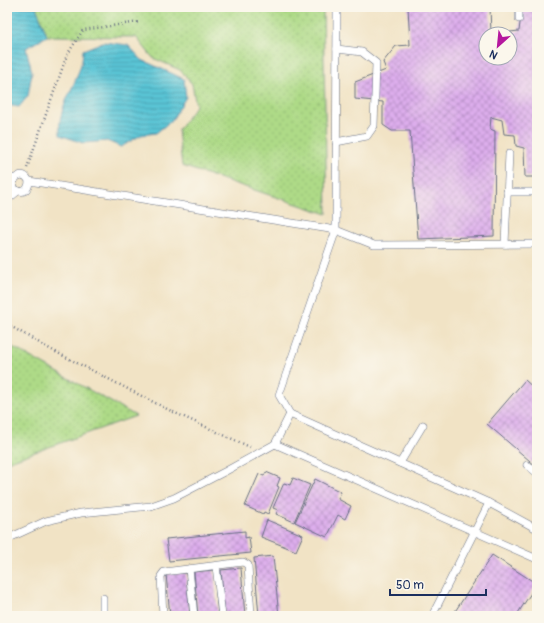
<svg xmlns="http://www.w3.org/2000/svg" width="544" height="623" font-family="Pangolin,sans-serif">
  <defs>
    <pattern id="grass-dots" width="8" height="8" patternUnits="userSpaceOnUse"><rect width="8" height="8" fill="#aeda87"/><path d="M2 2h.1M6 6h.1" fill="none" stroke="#95bb77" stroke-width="1.8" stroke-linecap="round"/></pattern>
    <pattern id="water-rules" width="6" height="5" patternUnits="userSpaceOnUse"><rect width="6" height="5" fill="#5ac4d5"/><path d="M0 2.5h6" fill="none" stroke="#4aa0b0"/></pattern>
    <pattern id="building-cross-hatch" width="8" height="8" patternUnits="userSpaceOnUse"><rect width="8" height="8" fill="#ddadec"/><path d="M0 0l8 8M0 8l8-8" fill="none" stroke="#b28dc2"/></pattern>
  </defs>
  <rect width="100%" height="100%" fill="#fbf7ec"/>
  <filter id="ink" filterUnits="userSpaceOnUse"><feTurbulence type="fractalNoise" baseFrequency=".025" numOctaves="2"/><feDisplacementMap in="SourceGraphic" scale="8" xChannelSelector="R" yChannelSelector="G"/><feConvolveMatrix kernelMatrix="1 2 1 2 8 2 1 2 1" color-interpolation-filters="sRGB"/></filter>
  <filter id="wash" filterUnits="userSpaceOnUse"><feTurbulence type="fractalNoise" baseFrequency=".012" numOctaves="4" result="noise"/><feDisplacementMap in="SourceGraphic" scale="16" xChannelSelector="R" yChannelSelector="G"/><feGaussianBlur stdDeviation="0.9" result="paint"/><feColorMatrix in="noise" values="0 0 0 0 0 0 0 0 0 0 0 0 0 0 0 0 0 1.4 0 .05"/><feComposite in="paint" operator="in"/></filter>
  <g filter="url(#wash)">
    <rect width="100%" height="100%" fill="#f1e3c5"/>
    <g fill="url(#grass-dots)" stroke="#648472">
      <path d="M36,7h287l4,207 -145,-48 -4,-36 18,-24 -4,-22 -12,-14 -27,-12 -17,-21 -89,-1z"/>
      <path d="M7,344l129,72 -129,46z"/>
    </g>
    <g fill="url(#water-rules)" stroke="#3a7a9a">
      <path d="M7,7h29l11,29 -21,12 6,24 -4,24 -9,11 -12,-2z"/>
      <path d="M103,42l25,3 14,15 42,19 2,18 -14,23 -16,13 -15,2 -20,12 -14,-6 -24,2 -23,-8c0,-6 -1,-13 1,-19 5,-22 22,-42 22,-66z"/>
    </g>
    <g id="blocks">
      <g fill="url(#building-cross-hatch)">
        <path d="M408,7h82l1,27h-5v24h24v-16h1l-1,-10 9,-1 3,-24h15v170h-12l-1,-29 -8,-2 -1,-11 -11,-1 -2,-14 -11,-3 -1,12 5,2 -1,105 -76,3 -8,-108h-18l-9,-6v-23l-28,-3v-17l31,-12 -3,-8 13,-16 14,-1z"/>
        <path d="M525,380l12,11v76l-50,-43z"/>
        <path d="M266,472l14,6 -3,8 2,1 -11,27 -4,-2 -1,2 -18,-8 14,-32 5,2z"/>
        <path d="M293,478l17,7 -16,37 -18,-8 2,-4 -5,-2 11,-25 6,2z"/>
        <path d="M315,479l26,13 -3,7 13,7 -6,13 -7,-4 -11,22 -32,-15z"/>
        <path d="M267,520l36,15 -7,16 -35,-14z"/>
        <path d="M245,531v7l4,-1 2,16 -82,8 -3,-22z"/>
        <path d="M492,555l45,29 -21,32h-64z"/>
        <path d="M273,556l6,60h-20l-5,-58z"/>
        <path d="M241,568l4,48h-20l-4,-46z"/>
        <path d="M214,570l4,46h-20l-4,-44z"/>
        <path d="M186,573l4,43h-20l-4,-42z"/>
      </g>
    </g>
  </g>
  <g filter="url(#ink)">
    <use href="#blocks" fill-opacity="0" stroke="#666e82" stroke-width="1"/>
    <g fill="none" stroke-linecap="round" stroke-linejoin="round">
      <g stroke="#666e82" stroke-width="8">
        <g id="service">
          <path d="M337,7l-1,223 -57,165 11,19 199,89 48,26"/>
          <path d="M519,19v-12"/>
          <path d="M336,142l31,-6 7,-10 2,-63 -14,-11 -25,-3"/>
          <path d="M7,176l8,3"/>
          <path d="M29,181c0,6 -3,12 -10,10 -15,-4 2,-26 10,-10l307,49 38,15 163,-1"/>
          <path d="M507,192h30"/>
          <path d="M7,200l11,-9"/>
          <path d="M505,244l4,-90"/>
          <path d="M275,444l262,115"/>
          <path d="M400,463l23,-38"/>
          <path d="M527,465l10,8"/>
          <path d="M7,539l39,-18 35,-8 70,-7 23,-8 52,-27 49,-27 15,-30"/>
          <path d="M216,566l6,50"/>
          <path d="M189,569l5,47"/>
          <path d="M103,598v18"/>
          <path d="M163,616l-2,-40 3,-4 79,-10 5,3 3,51"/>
          <path d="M432,616l57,-113"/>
        </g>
      </g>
      <g stroke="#666e82" stroke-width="2.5" stroke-dasharray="1 3" stroke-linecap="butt">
        <path d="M27,168l40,-113 16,-25 56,-8"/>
        <path d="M7,324l41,24 123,63 79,36"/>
      </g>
      <use href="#service" stroke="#fff" stroke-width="7"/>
    </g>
  </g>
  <rect width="544" height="623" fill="none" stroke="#fbf7ec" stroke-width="24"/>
  <g transform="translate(498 46) rotate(207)"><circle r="19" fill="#fbf7ec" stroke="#a1a7b3"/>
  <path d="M0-3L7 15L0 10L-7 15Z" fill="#b5179e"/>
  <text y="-6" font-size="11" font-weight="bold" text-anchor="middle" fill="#1b2f5e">N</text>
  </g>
  <path d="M390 589v6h96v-6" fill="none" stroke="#1b2f5e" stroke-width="2"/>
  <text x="396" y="589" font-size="12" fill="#1b2f5e" stroke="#fbf7ec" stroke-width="3" paint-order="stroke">50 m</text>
</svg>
